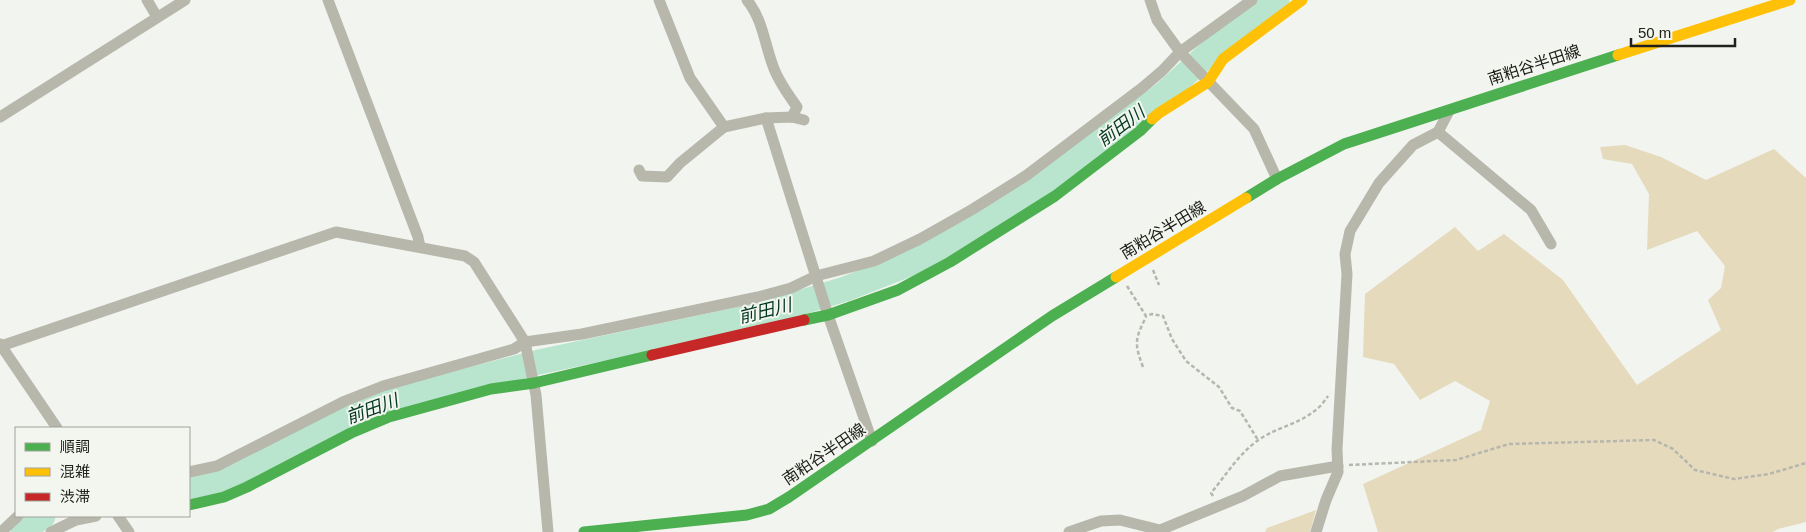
<svg xmlns="http://www.w3.org/2000/svg" width="1806" height="532" font-family="Helvetica,'Noto Sans JP',sans-serif">
  <rect width="100%" height="100%" fill="#f2f4f0"/>
  <g fill="#e5dabc">
    <path d="M1625,145l36,12 45,23 68,-31 32,29v344l-28,7 -5,3h-395l-15,-48 118,-54 9,-29 -35,-20 -35,19 -26,-36 -31,-7 2,-63 90,-67 23,24 26,-17 59,46 74,105 84,-55 -13,-30 13,-12 4,-22 -28,-35 -50,19 2,-56 -17,-30 -29,-5 -3,-12z"/>
    <path d="M1316,510l-6,22h-45l2,-4z"/>
  </g>
  <g fill="none" stroke-linecap="round" stroke-linejoin="round">
    <g stroke="#b9e5ce" stroke-width="25">
      <path d="M189,488l42,-9 117,-62 37,-15 154,-40 193,-41 51,-13 62,-19 64,-25 75,-41 50,-32 131,-98 67,-61 45,-32"/>
      <path d="M23,532l20,-16"/>
    </g>
    <g stroke="#b6b6ae" stroke-width="2.5" stroke-dasharray="4 2.5" stroke-linecap="butt">
      <path d="M1153,270l6,15"/>
      <path d="M1127,286l19,30 6,-2 11,2 9,23 14,22 33,26 13,21 8,3 18,29"/>
      <path d="M1143,367c-9,-24 -8,-28 3,-50"/>
      <path d="M1349,465l107,-5 53,-16 145,-4 19,9 22,21 39,9 35,-5 37,-11"/>
      <path d="M1213,496l-2,-3c15,-18 27,-38 46,-52 19,-14 44,-17 61,-33 4,-3 7,-8 10,-12"/>
    </g>
    <g stroke="#b7b8ab" stroke-width="11">
      <path d="M147,0l10,17"/>
      <path d="M328,0l90,237 2,10"/>
      <path d="M747,0c16,20 17,42 26,66 5,15 15,28 24,41l-5,10"/>
      <path d="M1150,0l7,20 23,32 74,77 23,50"/>
      <path d="M1449,111l-11,21 93,78 20,34"/>
      <path d="M0,117l185,-117"/>
      <path d="M766,118l26,-1 12,3"/>
      <path d="M724,127l42,-9 62,197 44,126"/>
      <path d="M639,170l3,6 25,1 13,-14 44,-36 -34,-49 -31,-78"/>
      <path d="M0,344l57,84"/>
      <path d="M1,346l335,-114 129,24 9,6 51,80 11,53 12,137"/>
      <path d="M189,472l28,-6 128,-65 38,-15 131,-37 11,-7 57,-8 176,-37 33,-9 25,-12 58,-15 46,-22 53,-30 54,-34 115,-87 20,-17 18,-19 72,-52"/>
      <path d="M118,516l11,16"/>
      <path d="M1,532l17,-16"/>
      <path d="M51,532l25,-12 20,-4"/>
      <path d="M1069,532l32,-11 19,-1 40,10 83,-34 37,-20 58,-10"/>
      <path d="M1316,532l10,-32 12,-28 -1,-23 10,-175 -2,-20 5,-23 29,-48 34,-38 25,-13"/>
    </g>
    <g stroke="#4caf50" stroke-width="11">
      <path d="M1246,198l31,-19 67,-35 274,-89"/>
      <path d="M804,320l24,-5 70,-25 52,-28 105,-66 85,-65 12,-12"/>
      <path d="M189,505l35,-8 23,-10 104,-54 38,-16 102,-28 43,-6 118,-28"/>
      <path d="M584,532l163,-17 22,-6 20,-12 263,-181 64,-39"/>
    </g>
    <g stroke="#ffc107" stroke-width="11">
      <path d="M1618,55l172,-55"/>
      <path d="M1152,119l7,-6 49,-31 15,-23 79,-59"/>
      <path d="M1116,277l130,-79"/>
    </g>
    <path stroke="#c62828" stroke-width="11" d="M652,355l152,-35"/>
  </g>
  <g text-anchor="middle" dominant-baseline="central" stroke-width="4" stroke-linejoin="round" paint-order="stroke">
    <g font-size="16" fill="#20211f" stroke="#f3f6ee">
      <text transform="translate(1534 65) rotate(-18)">南粕谷半田線</text>
      <text transform="translate(1163 230) rotate(-31)">南粕谷半田線</text>
      <text transform="translate(824 454) rotate(-34)">南粕谷半田線</text>
    </g>
    <g font-size="18" font-style="italic" fill="#023723" stroke="#f3f6ee">
      <text transform="translate(1121 126) rotate(-37)">前田川</text>
      <text transform="translate(765 311) rotate(-14)">前田川</text>
      <text transform="translate(372 409) rotate(-20)">前田川</text>
    </g>
  </g>
  <rect x="15" y="427" width="175" height="90" fill="#f3f6ee" stroke="#9fa19b"/>
  <rect x="25" y="443" width="25" height="8" fill="#4caf50" stroke="#9fa19b"/>
  <text x="60" y="452" font-size="15" fill="#20211f">順調</text>
  <rect x="25" y="468" width="25" height="8" fill="#ffc107" stroke="#9fa19b"/>
  <text x="60" y="477" font-size="15" fill="#20211f">混雑</text>
  <rect x="25" y="493" width="25" height="8" fill="#c62828" stroke="#9fa19b"/>
  <text x="60" y="502" font-size="15" fill="#20211f">渋滞</text>
  <path d="M1631 38v8h104v-8" fill="none" stroke="#20211f" stroke-width="2.5"/>
  <text x="1638" y="38" font-size="15" fill="#20211f" stroke="#f3f6ee" stroke-width="4" paint-order="stroke">50 m</text>
</svg>
